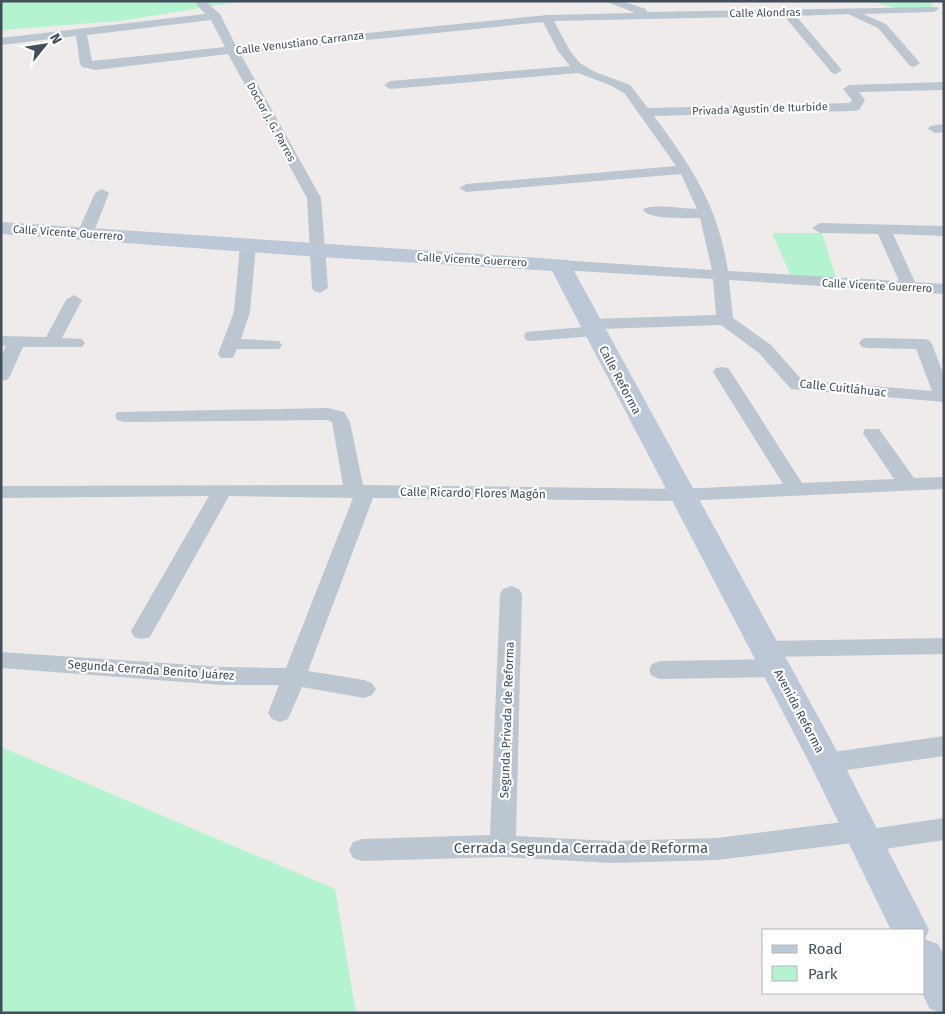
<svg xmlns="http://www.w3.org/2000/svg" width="945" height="1014" font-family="'Fira Sans',sans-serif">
  <rect width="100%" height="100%" fill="#efebeb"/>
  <g fill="#b4f3cf">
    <path d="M1,1h243l-124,20 -119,9z"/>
    <path d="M871,1h61l1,8 -31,1z"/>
    <path d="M772,233h50l16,51 -45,-3z"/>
    <path d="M1,747l334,142 21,124h-355z"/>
  </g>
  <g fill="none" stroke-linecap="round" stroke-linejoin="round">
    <g fill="#bbc6d0" fill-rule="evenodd">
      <path d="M194,1h11l15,13 16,32 311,-31 88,-2 -30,-12h17l24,8 1,3 290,-5 2,2 -6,3 -70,2 23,10 34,39 -6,4 -4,-1 -32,-38 -30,-14 -52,2 46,54 -6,4 -4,-1 -48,-57 -230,5 16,30 10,12 15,9 35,13 18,23 202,-5 2,-3 -9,-11 6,-4 95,-3v8l-85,2 6,8 -6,10 -5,1 -200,5c38,52 64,89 74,155l171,10 -21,-47 -58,-1 -8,-5 8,-5 124,3v10l-51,-2 22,48 29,2v10l-215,-14 4,38 38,27 31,35 130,11 -16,-42 -48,-1 -6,-1 -3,-4 3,-4 6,-1 55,1 6,1 3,4 12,32v26l-153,-13 -32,-36 -38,-28 -120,4 1,2 -2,4 -6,1 -62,5 -6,-1 -2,-4 2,-4 58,-5 -2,-3 2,-4 6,-1 126,-4 -3,-36 -153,-9 -8,-5 8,-5 152,10 -12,-52c-12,0 -50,2 -57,-8 5,-7 43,-1 54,-1l-16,-35 -215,18 -7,-4 7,-4 210,-18 -51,-72 -13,-8 -34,-13 -188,16 -6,-4 6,-4 180,-15 -12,-15 -15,-29 -303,31 81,145 7,90 -8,5 -6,-2 -2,-3 -5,-90 -79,-144 -132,16 -14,-3 -2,-3 -4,-28 -75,9v-7l204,-24zM211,20l14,27 -133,14 -5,-26z"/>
      <path d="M944,124v8l-9,1 -7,-4 2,-3z"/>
      <path d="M102,189l7,4 -16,41 -3,3h-10l-3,-3 18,-41z"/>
      <path d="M248,240l8,5 -6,67 -9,27 38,2 3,4 -3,4h-42l-4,9h-12l-3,-4 16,-42 6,-67z"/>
      <path d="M74,295l8,5 -20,38 20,1 3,4 -3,4h-59l-13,29 -3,4 -6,1v-25l5,-10h-5v-10l45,1 20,-37z"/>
      <path d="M722,367l6,1 3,4 71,111 92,-4 -31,-46 2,-4h14l35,49 30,-1v12l-263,12 -308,-3 -65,173 56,9 8,3 4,6 -4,6 -8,3 -62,-11 -14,32 -8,3 -8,-3 -4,-6 11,-28h-56l-222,-17v-16l222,15 63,1 67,-170 -124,-2 -79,141 -8,2 -8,-2 -3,-6 78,-135 -208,2v-12l342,-1 -11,-63 -4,-2 -204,2 -7,-2 -2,-4 2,-4 211,-4 16,4 6,10 13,63 318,4 102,-5 -70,-112 3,-4z"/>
      <path d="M511,586l8,3 3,5 -6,242 95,5 106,-3 142,-18 9,3 3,6 73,-11v22l-79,12 -9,-3 -3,-6 -136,17 -106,3 -108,-6 -141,4 -9,-3 -4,-8 4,-8 9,-3 128,-4 10,-241 3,-5z"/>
      <path d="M944,638v16l-179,3 -8,-2 -3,-6 3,-6 8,-2z"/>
      <path d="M775,659l8,3 3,6 -3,6 -8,3 -115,2 -8,-3 -3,-6 3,-6 8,-3z"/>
      <path d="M944,736v20l-118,17 -9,-3 -3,-7 3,-7 9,-3z"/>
    </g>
    <path fill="#bcc8d8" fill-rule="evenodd" d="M1,222l567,38 270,493 85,165 6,12 -4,9 13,5 6,11v58l-14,-4 -8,-16 2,-63h-33l-80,-164 -259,-495 -233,-14 -318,-23z"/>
  </g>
  <g text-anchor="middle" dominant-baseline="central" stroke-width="4.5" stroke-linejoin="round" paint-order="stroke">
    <g font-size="11" fill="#434e5b" stroke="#fff">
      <text transform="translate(765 13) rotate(-1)">Calle Alondras</text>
      <text transform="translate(300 43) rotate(-7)">Calle Venustiano Carranza</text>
      <text transform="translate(760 109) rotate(-2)">Privada Agustín de Iturbide</text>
      <text transform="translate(271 122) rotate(61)">Doctor J. G. Parres</text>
      <text transform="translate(68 233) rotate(4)">Calle Vicente Guerrero</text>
      <text transform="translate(472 260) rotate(3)">Calle Vicente Guerrero</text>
      <text transform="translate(877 286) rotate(3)">Calle Vicente Guerrero</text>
    </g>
    <g font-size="12" fill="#434e5b" stroke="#fff">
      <text transform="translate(620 380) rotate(62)">Calle Reforma</text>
      <text transform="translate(843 388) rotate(6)">Calle Cuitláhuac</text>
      <text transform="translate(473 493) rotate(1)">Calle Ricardo Flores Magón</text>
      <text transform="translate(151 670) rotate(4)">Segunda Cerrada Benito Juárez</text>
      <text transform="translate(799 711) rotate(62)">Avenida Reforma</text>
      <text transform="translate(507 720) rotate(-88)">Segunda Privada de Reforma</text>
    </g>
    <g font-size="15" fill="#434e5b" stroke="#fff">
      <text x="581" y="848">Cerrada Segunda Cerrada de Reforma</text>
    </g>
  </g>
  <rect width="945" height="1014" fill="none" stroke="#434e5b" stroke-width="5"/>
  <rect x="762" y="929" width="162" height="65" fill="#ffffff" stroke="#b4b8bd"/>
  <rect x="772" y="945" width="25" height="8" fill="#bcc8d8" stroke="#b4b8bd"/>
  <text x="808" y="954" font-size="15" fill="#434e5b">Road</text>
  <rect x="772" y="966" width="25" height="15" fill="#b4f3cf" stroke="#b4b8bd"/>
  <text x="808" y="979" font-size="15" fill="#434e5b">Park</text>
  <g transform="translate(45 45) rotate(60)" stroke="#ffffff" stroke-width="4" paint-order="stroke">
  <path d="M0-4L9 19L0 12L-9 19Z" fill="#434e5b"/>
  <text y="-8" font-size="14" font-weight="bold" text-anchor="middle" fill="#434e5b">N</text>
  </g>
</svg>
